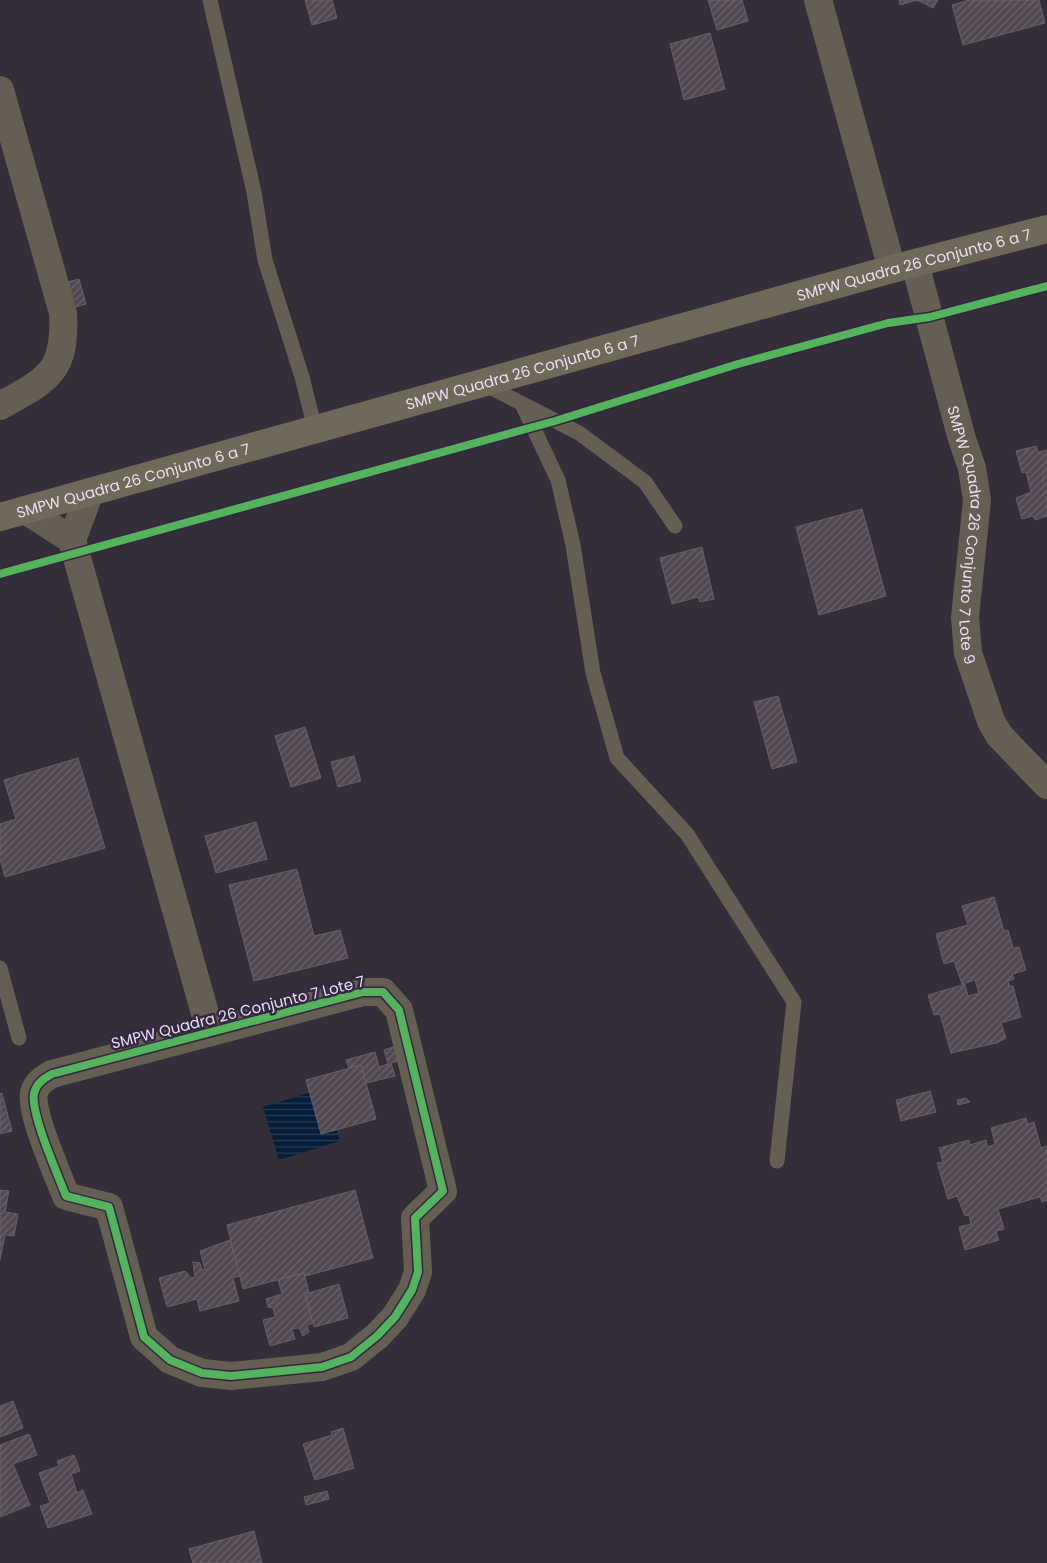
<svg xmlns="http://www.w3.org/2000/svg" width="1047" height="1563" font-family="Poppins,sans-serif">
  <defs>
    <pattern id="water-rules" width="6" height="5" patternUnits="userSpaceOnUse" patternTransform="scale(1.25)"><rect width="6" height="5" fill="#051d39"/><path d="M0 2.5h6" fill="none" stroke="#293e56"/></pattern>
    <pattern id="building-hatch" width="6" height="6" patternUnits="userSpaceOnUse" patternTransform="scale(1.25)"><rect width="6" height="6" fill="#524851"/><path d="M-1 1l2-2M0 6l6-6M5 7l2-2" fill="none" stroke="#6b626a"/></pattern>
  </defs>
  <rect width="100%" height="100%" fill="#342d3a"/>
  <path fill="url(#water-rules)" d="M324,1088l16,53 -61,19 -16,-53z"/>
  <g fill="url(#building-hatch)" stroke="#685e67">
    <path d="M305,0h27l5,18 -25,7z"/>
    <path d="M708,0h34l6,21 -31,9z"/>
    <path d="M899,0h39l-5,8 -16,-8 -17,5z"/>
    <path d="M969,0h70l6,23 -82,22 -11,-40z"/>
    <path d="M710,33l15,56 -41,11 -14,-56z"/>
    <path d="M79,279l7,25 -17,5 -2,-27z"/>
    <path d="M1036,446l2,6 9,-2v66l-12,4 -2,-4 -11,3 -6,-21 15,-6 -5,-20 -4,1 -6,-22z"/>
    <path d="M862,509l24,87 -67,19 -23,-88z"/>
    <path d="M702,547l12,52 -14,3 -2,-5 -26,7 -12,-46z"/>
    <path d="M778,696l19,66 -25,7 -18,-67z"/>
    <path d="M305,727l16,51 -30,9 -16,-51z"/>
    <path d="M354,756l7,25 -23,6 -7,-25z"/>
    <path d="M78,758l27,90 -100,29 -5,-18v-35l16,-5 -12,-39z"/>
    <path d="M256,822l11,37 -51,14 -11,-37z"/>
    <path d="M297,869l17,67 26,-6 8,28 -94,23 -25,-96z"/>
    <path d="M994,897l10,34 4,-1 5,18 6,-1 7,23 -14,4 2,5 -6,2 2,6 3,-1 8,31 -20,6 5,15 -9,5 -46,10 -11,-39 -6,1 -6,-20 37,-11 3,12 11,-3 -4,-13 -13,4 -8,-23 -10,3 -8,-30 32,-9 -6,-19z"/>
    <path d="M399,1045l4,15 -12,3 4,13 -29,7 -5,-18 -12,3 -3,-8 29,-8 4,15 9,-3 -4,-14z"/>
    <path d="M361,1065l15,54 -55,15 -15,-54z"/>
    <path d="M930,1091l6,21 -35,9 -5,-21z"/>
    <path d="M2,1093l10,38 -12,3v-40z"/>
    <path d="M966,1098l4,4 -12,3 -1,-5z"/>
    <path d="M1026,1118l2,6 6,-2 7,26 6,-2v54l-5,2 -2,-5 -42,12 6,20 -8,2 3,9 -34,10 -6,-23 12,-3 -2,-9 -4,1 -8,-20 -9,3 -11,-36 6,-1 -4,-14 30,-8 1,5 16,-5 2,7 7,-3 -4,-16z"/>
    <path d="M0,1190l9,1 -4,21 13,2 -4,22 -9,-1 -5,25z"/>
    <path d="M355,1190l18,68 -68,18 -1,-3 -61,16 -16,-64z"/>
    <path d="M230,1240l10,36 -7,2 6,23 -39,10 -3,-12 -30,8 -8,-29 26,-7 6,7 4,-1 -2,-15 7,1 2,7 3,-1 -5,-18z"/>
    <path d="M304,1273l5,19 -4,2 8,29 -6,2 2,7 -6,4 -4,-8 -7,1 3,10 -25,7 -7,-26 12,-3 -2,-9 -5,-1 -2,-8 16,-5 -4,-14z"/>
    <path d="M339,1284l9,34 -34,9 -9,-33z"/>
    <path d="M13,1401l10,27 -23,9v-31z"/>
    <path d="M343,1428l11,40 -39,12 -12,-36 29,-9 -1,-3z"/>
    <path d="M29,1434l8,21 -24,9 17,41 -30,12v-72z"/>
    <path d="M74,1455l6,16 -9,3 6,19 6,-3 9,24 -44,14 -8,-22 10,-3 -11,-30 20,-7 -2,-5z"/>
    <path d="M327,1491l2,8 -23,6 -2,-8z"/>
    <path d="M254,1531l8,32h-69l-4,-14z"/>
  </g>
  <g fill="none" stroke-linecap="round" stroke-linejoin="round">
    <g stroke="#655e53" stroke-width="15">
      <path d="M210,0l44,192 11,68 37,117 13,52"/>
      <path d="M482,383l97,50 66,49 30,44"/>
      <path d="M522,404l36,76 15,65 20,128 24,85 70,76 107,168 -17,159"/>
      <path d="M0,968l19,70"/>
    </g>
    <g stroke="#655e53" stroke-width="28">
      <path d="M818,0l74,269"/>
      <path d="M0,90l63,223c3,60 -15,66 -63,93"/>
      <path id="s1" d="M915,264l47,175 10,29 5,32 -12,117 3,36 23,68 8,14 48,50"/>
      <path d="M25,510l47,30"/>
      <path d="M72,540l138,491"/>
      <path d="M72,540l18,-48"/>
      <path d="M363,992h20l16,18 44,181 -28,27 3,54 -6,18 -17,27 -18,19 -26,21 -29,10 -91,9 -29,-3 -32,-13 -26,-23 -35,-130 -43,-11c-8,-21 -36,-83 -32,-103 3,-10 9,-14 18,-19z"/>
    </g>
    <path stroke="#706859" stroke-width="28" id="s2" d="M0,517l892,-248 155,-40"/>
    <g stroke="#342740" stroke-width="11">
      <g id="cycleway">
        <path d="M0,574l555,-153 183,-57 150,-41 42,-6 117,-31"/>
        <path d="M363,992h20l16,18 44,181 -28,27 3,54 -6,18 -17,27 -18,19 -26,21 -29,10 -91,9 -29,-3 -32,-13 -26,-23 -35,-130 -43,-11c-8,-21 -36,-83 -32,-103 3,-10 9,-14 18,-19z"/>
      </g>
    </g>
    <use href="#cycleway" stroke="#56b35d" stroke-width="8"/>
  </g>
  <g text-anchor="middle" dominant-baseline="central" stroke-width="5" stroke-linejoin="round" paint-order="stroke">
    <g font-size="15" fill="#e7e0f0" stroke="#342740">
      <text stroke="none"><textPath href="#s2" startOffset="948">SMPW Quadra 26 Conjunto 6 a 7</textPath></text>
      <text stroke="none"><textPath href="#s2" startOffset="542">SMPW Quadra 26 Conjunto 6 a 7</textPath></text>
      <text stroke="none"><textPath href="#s2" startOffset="138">SMPW Quadra 26 Conjunto 6 a 7</textPath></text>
      <text stroke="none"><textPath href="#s1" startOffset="278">SMPW Quadra 26 Conjunto 7 Lote 9</textPath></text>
      <text transform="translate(238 1012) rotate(-14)">SMPW Quadra 26 Conjunto 7 Lote 7</text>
    </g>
  </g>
</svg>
